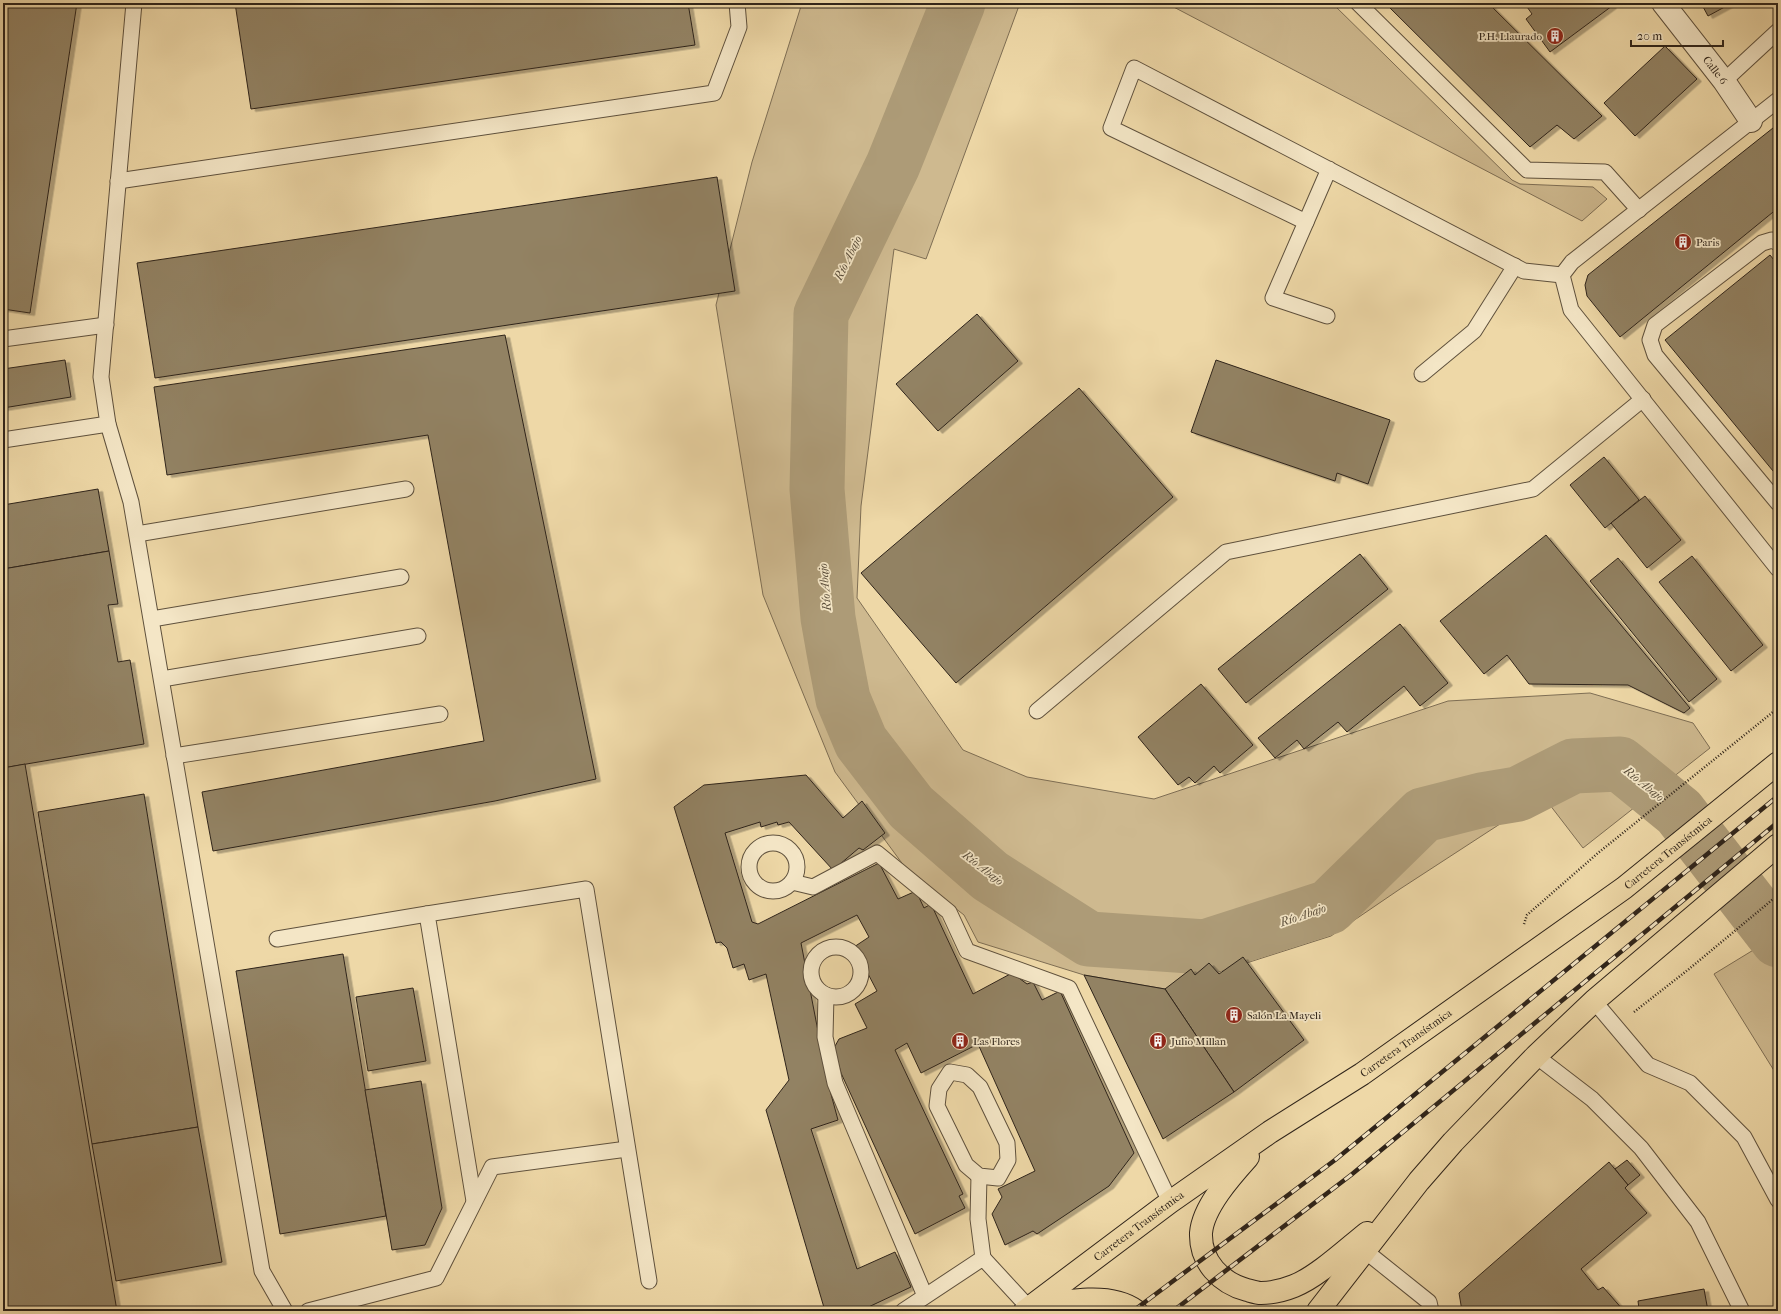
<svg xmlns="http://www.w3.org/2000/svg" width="1781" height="1314" font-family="'IM FELL French Canon',serif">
  <defs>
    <filter id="shadow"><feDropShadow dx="4.5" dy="2.5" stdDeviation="0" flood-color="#0004"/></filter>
  </defs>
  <rect width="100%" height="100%" fill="#eed8a7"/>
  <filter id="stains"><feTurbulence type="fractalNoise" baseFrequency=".005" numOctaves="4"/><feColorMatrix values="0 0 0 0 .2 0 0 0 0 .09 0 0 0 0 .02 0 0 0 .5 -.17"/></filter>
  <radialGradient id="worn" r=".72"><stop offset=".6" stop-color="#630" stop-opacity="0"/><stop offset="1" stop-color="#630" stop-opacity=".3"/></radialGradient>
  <g fill="#ceb98f" stroke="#7e6e54">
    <path d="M802,3h218l-94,256 -32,-10 -33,257 -4,92 106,152 64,27 127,22 294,-98 142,-8 103,30 17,25 -127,100 -40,-52 -143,93 -69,47 -166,53 -81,-14 -106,-33 -14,-27 -57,-45 -72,-98 -72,-177 -47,-290 36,-143z"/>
    <path d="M1166,3h166l180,177 8,4 73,3 14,12 -25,22z"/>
    <path d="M1778,935v142l-64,-103z"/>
  </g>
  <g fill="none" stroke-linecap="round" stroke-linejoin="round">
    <path stroke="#ad9b77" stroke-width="55" d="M958,3l-65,162 -72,149 -4,175 11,129 6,34 9,47 18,43 50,65 79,69 99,63 116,8 124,-40 94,-92 59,-15 36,-6 55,-28 47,-2 59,48 99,128"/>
  </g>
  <g fill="#928263" stroke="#2f241a" filter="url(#shadow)">
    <path d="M3,3h74l-47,310 -27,-4z"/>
    <path d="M235,3h453l7,42 -444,64z"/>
    <path d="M1385,3h103l114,113 -28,23 -17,-14 -27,22z"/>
    <path d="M1526,3h84l2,3 -62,46 -24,-33 6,-5 -7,-10z"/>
    <path d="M1701,3h31l-24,13z"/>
    <path d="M1665,46l32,33 -62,57 -31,-33z"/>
    <path d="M1778,124v84l-158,129 -33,-41 -2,-11 3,-10z"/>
    <path d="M717,177l18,114 -580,87 -18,-115z"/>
    <path d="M1770,255l8,10v212l-113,-137z"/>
    <path d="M977,314l41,47 -80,70 -42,-47z"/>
    <path d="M505,335l91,444 -101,22 -282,50 -11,-59 282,-51 -56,-306 -261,40 -13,-88z"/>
    <path d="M65,360l6,37 -68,11v-39z"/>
    <path d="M1216,360l174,60 -22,64 -31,-11 -2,8 -144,-49z"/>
    <path d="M1079,388l94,109 -217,186 -95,-110z"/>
    <path d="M1604,457l35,43 -34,28 -35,-43z"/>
    <path d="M98,489l11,62 -106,18v-64z"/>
    <path d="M1645,496l36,44 -34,28 -36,-45z"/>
    <path d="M1546,535l144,173 -6,5 -56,-28 -99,-1 -22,-29 -23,19 -44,-53z"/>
    <path d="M109,551l9,53 -10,1 10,57 12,-2 14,84 -141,24v-199z"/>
    <path d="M1360,554l28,35 -142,114 -28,-34z"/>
    <path d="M1692,556l71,89 -32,26 -72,-89z"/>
    <path d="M1618,558l99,121 -28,23 -99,-121z"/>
    <path d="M1400,624l48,59 -28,23 -16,-20 -57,46 -9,-10 -34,27 -7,-9 -22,18 -17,-20z"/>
    <path d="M1201,684l52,61 -33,28 -6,-7 -19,17 -6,-6 -11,8 -40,-48z"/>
    <path d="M25,764l92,547h-114v-543z"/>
    <path d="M806,775l37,43 19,-17 23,32 -22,17 -4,-2 -26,22 -44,-48 -11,3 -1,-3 -16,5 -1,-5 -35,11 27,89 6,2 121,-61 19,36 18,-8 8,17 7,-4 42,90 39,-21 15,11 6,-2 9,18 18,-9 74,162 -25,33 -72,48 -4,-3 -28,14 -13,-31 10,-17 -4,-8 37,-18 -57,-127 -57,29 -14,-30 -12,7 68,144 -4,2 6,12 -50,26 -74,-161 -7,-25 5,-9 28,-11 -12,-24 22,-13 -23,-44 15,-10 -12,-22 -56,28 27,140 10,37 -27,9 46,140 38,-17 16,35 -51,24h-35l-59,-201 23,-30 -23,-106 -17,6 -5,-16 -11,4 -6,-20 -6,-6 -5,1 -42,-136 30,-22z"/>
    <path d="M144,794l54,333 -106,17 -54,-332z"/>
    <path d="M343,954l43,262 -106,18 -44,-263z"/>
    <path d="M1243,957l61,83 -70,52 -69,-103 26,-20 4,6 14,-12 10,11z"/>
    <path d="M1084,975l81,14 69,103 -71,47z"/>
    <path d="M413,988l13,73 -58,10 -12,-74z"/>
    <path d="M421,1081l21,127 -17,37 -33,5 -27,-160z"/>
    <path d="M198,1127l24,135 -106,19 -24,-137z"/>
    <path d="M1627,1160l13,15 -12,10 -13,-16z"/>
    <path d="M1609,1162l19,23 -3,3 22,25 -66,56 17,21 5,-3 21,24h-162l-3,-18z"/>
    <path d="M1704,1289l4,22h-79l10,-2 -1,-8z"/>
  </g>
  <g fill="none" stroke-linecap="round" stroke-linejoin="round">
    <g stroke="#5f513d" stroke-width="17">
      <g id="lane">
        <path d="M134,3l-33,374 7,47 23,78 131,769 23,40"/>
        <path d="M1358,3l169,167 78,2 34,38"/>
        <path d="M1724,81l54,-50"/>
        <path d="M1778,100l-206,162 -10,13 9,35 207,259"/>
        <path d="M1329,169l-23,53 -195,-94 23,-60 390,203 38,4"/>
        <path d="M118,181l596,-88 25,-66 -2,-24"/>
        <path d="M1306,222l-33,76 54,18"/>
        <path d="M1778,243l-6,-3 -10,3 -107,82 -5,15 5,15 123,148"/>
        <path d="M3,339l103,-14"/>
        <path d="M1422,374l52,-43 41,-65"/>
        <path d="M3,440l105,-16"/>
        <path d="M137,534l269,-45"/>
        <path d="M152,619l249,-42"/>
        <path d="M162,679l256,-43"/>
        <path d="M1037,711l189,-159 307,-63 110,-90"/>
        <path d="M174,756l266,-42"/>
        <circle cx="773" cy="867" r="24"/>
        <path d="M792,882l21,5 64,-34 72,59 18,39 102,37 101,214"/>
        <path d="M277,939l150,-25"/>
        <circle cx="836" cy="972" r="25"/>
        <path d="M826,995l-1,42 10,46 90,213"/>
        <path d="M1594,1001l54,64 42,18 54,54 34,63"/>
        <path d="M1536,1056l56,43 49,49 57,74 44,89"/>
        <path d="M950,1072l17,3 13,12 27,56 1,17 -10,18 -19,-2 -13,-11 -29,-59 2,-17z"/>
        <path d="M979,1176l-1,43 5,39"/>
        <path d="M474,1201l-47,-287 159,-25 63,392"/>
        <path d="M1364,1250l65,52 2,9"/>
        <path d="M308,1311l128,-33 56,-111 135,-18"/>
        <path d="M903,1311l80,-53 46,50"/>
      </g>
    </g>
    <g stroke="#5f513d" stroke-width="24">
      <g id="street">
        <path id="s1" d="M1663,3l61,78 27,40"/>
      </g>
    </g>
    <g stroke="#2f241a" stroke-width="24">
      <g id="primary">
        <path d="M1248,1157c-17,19 -45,50 -47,76 -1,29 20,50 46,57 4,1 10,3 14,3 11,0 23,-3 33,-7 23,-9 53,-37 73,-53"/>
        <path d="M1032,1308c30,-6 77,-17 104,3"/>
        <path id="s2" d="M1025,1311l145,-109 100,-70 92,-58 262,-186 154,-125"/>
        <path d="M1318,1311l101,-130 34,-39 83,-86 58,-55 184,-156"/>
      </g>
    </g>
    <g stroke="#2f241a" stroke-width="2.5" stroke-dasharray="1 2" stroke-linecap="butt">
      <path d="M1524,924l3,-9 71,-62 180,-145"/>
      <path d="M1634,1012l55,-43 89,-74"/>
    </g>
    <use href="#lane" stroke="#f4e6c6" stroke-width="15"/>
    <use href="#street" stroke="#f4e6c6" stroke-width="22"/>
    <use href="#primary" stroke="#eed8a7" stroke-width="22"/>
    <g stroke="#2f241a" stroke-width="4.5">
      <g id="rail">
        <path d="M1133,1311l202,-151 443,-364"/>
        <path d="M1173,1311l178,-136 427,-353"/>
      </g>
    </g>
    <use href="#rail" stroke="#f4e6c6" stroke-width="3" stroke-dasharray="9" stroke-linecap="butt"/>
  </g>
  <defs>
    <g id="building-disc" transform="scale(0.9)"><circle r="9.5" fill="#8f2418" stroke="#f4e6c6"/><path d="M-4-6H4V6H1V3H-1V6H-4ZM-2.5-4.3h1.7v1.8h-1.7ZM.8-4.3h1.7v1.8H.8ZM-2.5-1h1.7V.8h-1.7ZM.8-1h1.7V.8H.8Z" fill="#fff"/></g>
  </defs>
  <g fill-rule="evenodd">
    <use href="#building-disc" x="1555" y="36"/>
    <use href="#building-disc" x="1683" y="242"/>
    <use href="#building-disc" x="1234" y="1015"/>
    <use href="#building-disc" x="960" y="1041"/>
    <use href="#building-disc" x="1158" y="1041"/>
  </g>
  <g text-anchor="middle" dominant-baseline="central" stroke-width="3.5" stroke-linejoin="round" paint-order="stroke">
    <g font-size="11" fill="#2f241a" stroke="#f4e6c6" text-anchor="start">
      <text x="1542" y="36" text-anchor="end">P.H. Llaurado</text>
      <text x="1696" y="242">Paris</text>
      <text x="1247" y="1015">Salón La Mayeli</text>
      <text x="973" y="1041">Las Flores</text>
      <text x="1171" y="1041">Julio Millan</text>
    </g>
    <g font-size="11" fill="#2f241a" stroke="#f4e6c6">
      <text stroke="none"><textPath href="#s1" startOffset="85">Calle 6</textPath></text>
      <text stroke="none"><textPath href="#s2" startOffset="790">Carretera Transístmica</textPath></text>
      <text stroke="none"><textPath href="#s2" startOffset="466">Carretera Transístmica</textPath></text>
      <text stroke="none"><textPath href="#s2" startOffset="142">Carretera Transístmica</textPath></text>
    </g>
    <g font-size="12" font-style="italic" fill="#5b4e3b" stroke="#f4e6c6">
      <text transform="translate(848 258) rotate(-64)">Río Abajo</text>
      <text transform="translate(825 587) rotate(-95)">Río Abajo</text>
      <text transform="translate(1644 784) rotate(39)">Río Abajo</text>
      <text transform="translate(983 868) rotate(38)">Río Abajo</text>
      <text transform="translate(1303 915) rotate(-19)">Río Abajo</text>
    </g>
  </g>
  <rect width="1781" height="1314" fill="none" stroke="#eed8a7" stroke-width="16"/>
  <rect x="4" y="4" width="1773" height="1306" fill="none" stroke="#2f241a" stroke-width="2"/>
  <rect x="8" y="8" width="1765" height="1298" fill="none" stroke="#2f241a"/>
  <path d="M1631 40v6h92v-6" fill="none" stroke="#2f241a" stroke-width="2"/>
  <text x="1637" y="40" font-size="12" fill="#2f241a" stroke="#f4e6c6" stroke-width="3" paint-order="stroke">20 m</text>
  <rect width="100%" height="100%" filter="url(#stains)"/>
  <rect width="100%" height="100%" fill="url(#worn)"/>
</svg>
